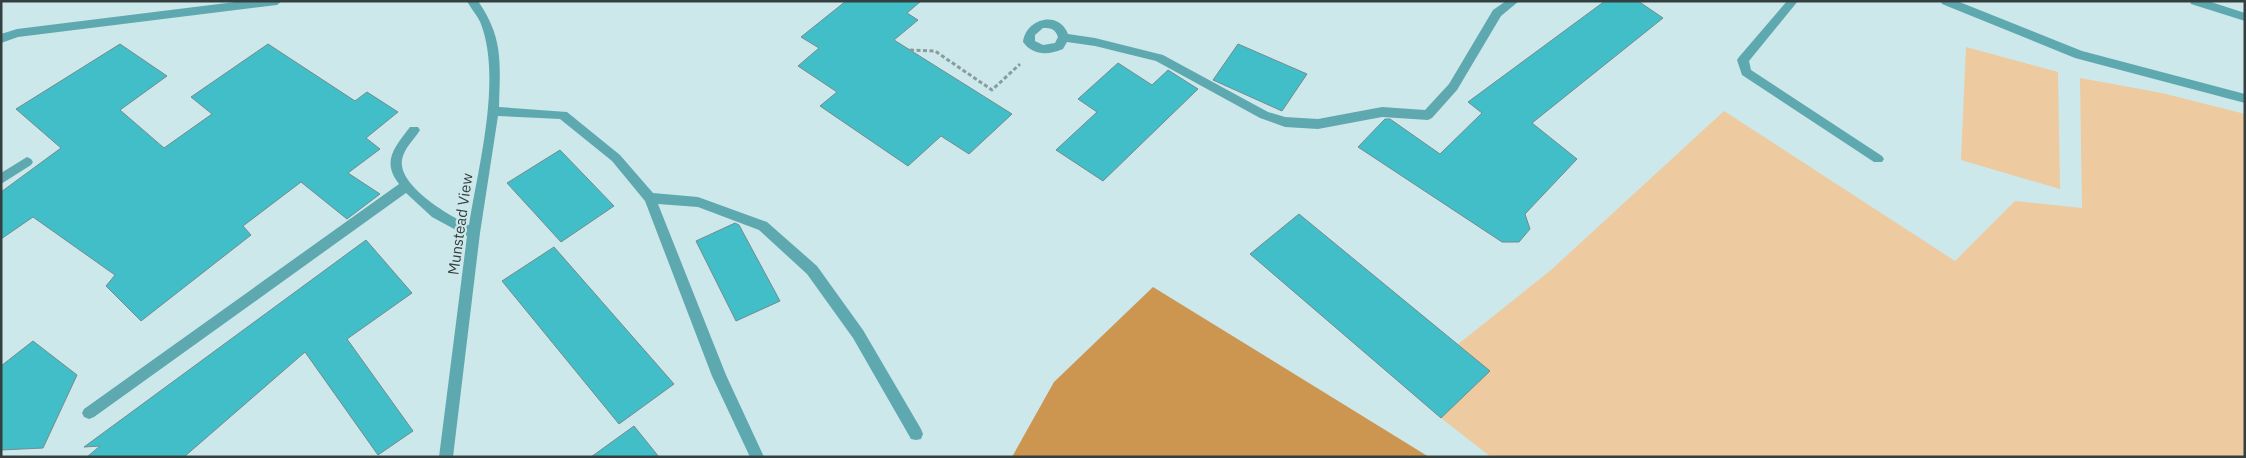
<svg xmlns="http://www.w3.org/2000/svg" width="2246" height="458" font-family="'IBM Plex Sans',sans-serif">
  <rect width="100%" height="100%" fill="#cde8eb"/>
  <g fill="#eecaa0">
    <path d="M1966,47l92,25 2,117 -99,-29z"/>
    <path d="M2080,78l82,15 83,21v343h-754l-50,-39 48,-47 -32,-26 94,-75 173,-159 231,150 60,-60 67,7z"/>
  </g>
  <path fill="#cc9550" d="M1153,287l276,170h-417l42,-75z"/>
  <g fill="#41bec8" stroke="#738c8e">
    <path d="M846,1h75l-14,12 11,7 -24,20 118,74 -43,40 -28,-18 -33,30 -88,-60 17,-14 -39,-26 21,-18 -18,-11z"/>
    <path d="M1605,1h33l25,17 -131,105 45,36 -52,55 5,15 -11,13h-17l-144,-95 27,-28h5l50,35 42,-41 -14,-11z"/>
    <path d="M120,44l47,32 -47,34 44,38 48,-34 -21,-17 77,-53 87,57 12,-9 31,20 -32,26 14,11 -32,24 32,21 -33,25 -46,-37 -58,44 8,9 -110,86 -35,-35 9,-11 -82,-58 -32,22v-47l60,-44 -45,-39z"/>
    <path d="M1238,44l69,30 -25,37 -69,-31z"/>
    <path d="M1118,63l34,22 16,-15 30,19 -95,92 -47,-31 41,-38 -19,-13z"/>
    <path d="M560,150l54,56 -53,36 -54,-59z"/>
    <path d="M1299,214l191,157 -49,47 -191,-164z"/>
    <path d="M735,223l4,2 41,76 -44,20 -40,-80z"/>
    <path d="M366,240l46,53 -65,46 66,92 -35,24 -73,-103 -121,105h-97l13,-11 -16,1z"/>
    <path d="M554,247l120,137 -55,40 -117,-143z"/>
    <path d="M33,341l44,34 -34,73 -42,2v-84z"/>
    <path d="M634,426l25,31h-68z"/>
  </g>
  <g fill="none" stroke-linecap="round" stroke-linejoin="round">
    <path stroke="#889c9e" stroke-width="3" stroke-dasharray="4 2.5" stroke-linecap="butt" d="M910,50l25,1 57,39 28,-26"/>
    <g fill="#5ea9b0" fill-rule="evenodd">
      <path d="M243,1h39l-5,4 -259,32 -17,6v-9l16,-5z"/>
      <path d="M467,1h11c26,38 22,62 21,106l68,5 53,43 33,38 45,4 69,25 50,44 46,64 58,99 2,5 -2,5 -5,1 -5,-1 -58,-101 -46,-64 -48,-44 -61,-23 -40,-3 68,171 38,82h-14l-38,-81 -67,-175 -33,-40 -52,-42 -62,-3 -18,117 -27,224h-14l28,-221 -35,-19 -26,-24 -312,224 -5,2 -5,-2 -2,-4 2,-4 315,-225c-18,-23 -4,-37 11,-57h8l2,3c-6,10 -16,18 -18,30 -4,26 48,56 67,65 9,-58 33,-145 12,-201 -3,-8 -10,-15 -14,-23z"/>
      <path d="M1506,1h13l-18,15 -44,74 -25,28 -4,2 -46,-3 -64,12 -33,-2 -25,-9 -104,-57 -61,-15 -28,-4 -4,7c-14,6 -30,7 -40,-7 3,-24 36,-32 45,-8l27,4 68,17 105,57 17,5 33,2 64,-12 43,3 24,-26 44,-74zM1043,28c9,0 12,1 15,9l-3,6 -12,2 -8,-4v-6z"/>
      <path d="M1787,1h11l-49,60 2,9 131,86 2,3 -2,3h-8l-132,-87 -5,-15 2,-3z"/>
      <path d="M1941,1h16l125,50 163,43v9l-170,-45 -133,-54z"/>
      <path d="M2190,1h18l37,12v8l-54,-17z"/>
      <path d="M27,157l4,2 2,3 -2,3 -30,19v-11z"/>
    </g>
  </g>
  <g text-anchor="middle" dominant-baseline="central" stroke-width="4.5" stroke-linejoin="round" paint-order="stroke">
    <g font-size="15" fill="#343f40" stroke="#cde8eb">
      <text transform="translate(460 224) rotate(-82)">Munstead View</text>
    </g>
  </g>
  <rect width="2246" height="458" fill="none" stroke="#343f40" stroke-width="5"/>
</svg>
